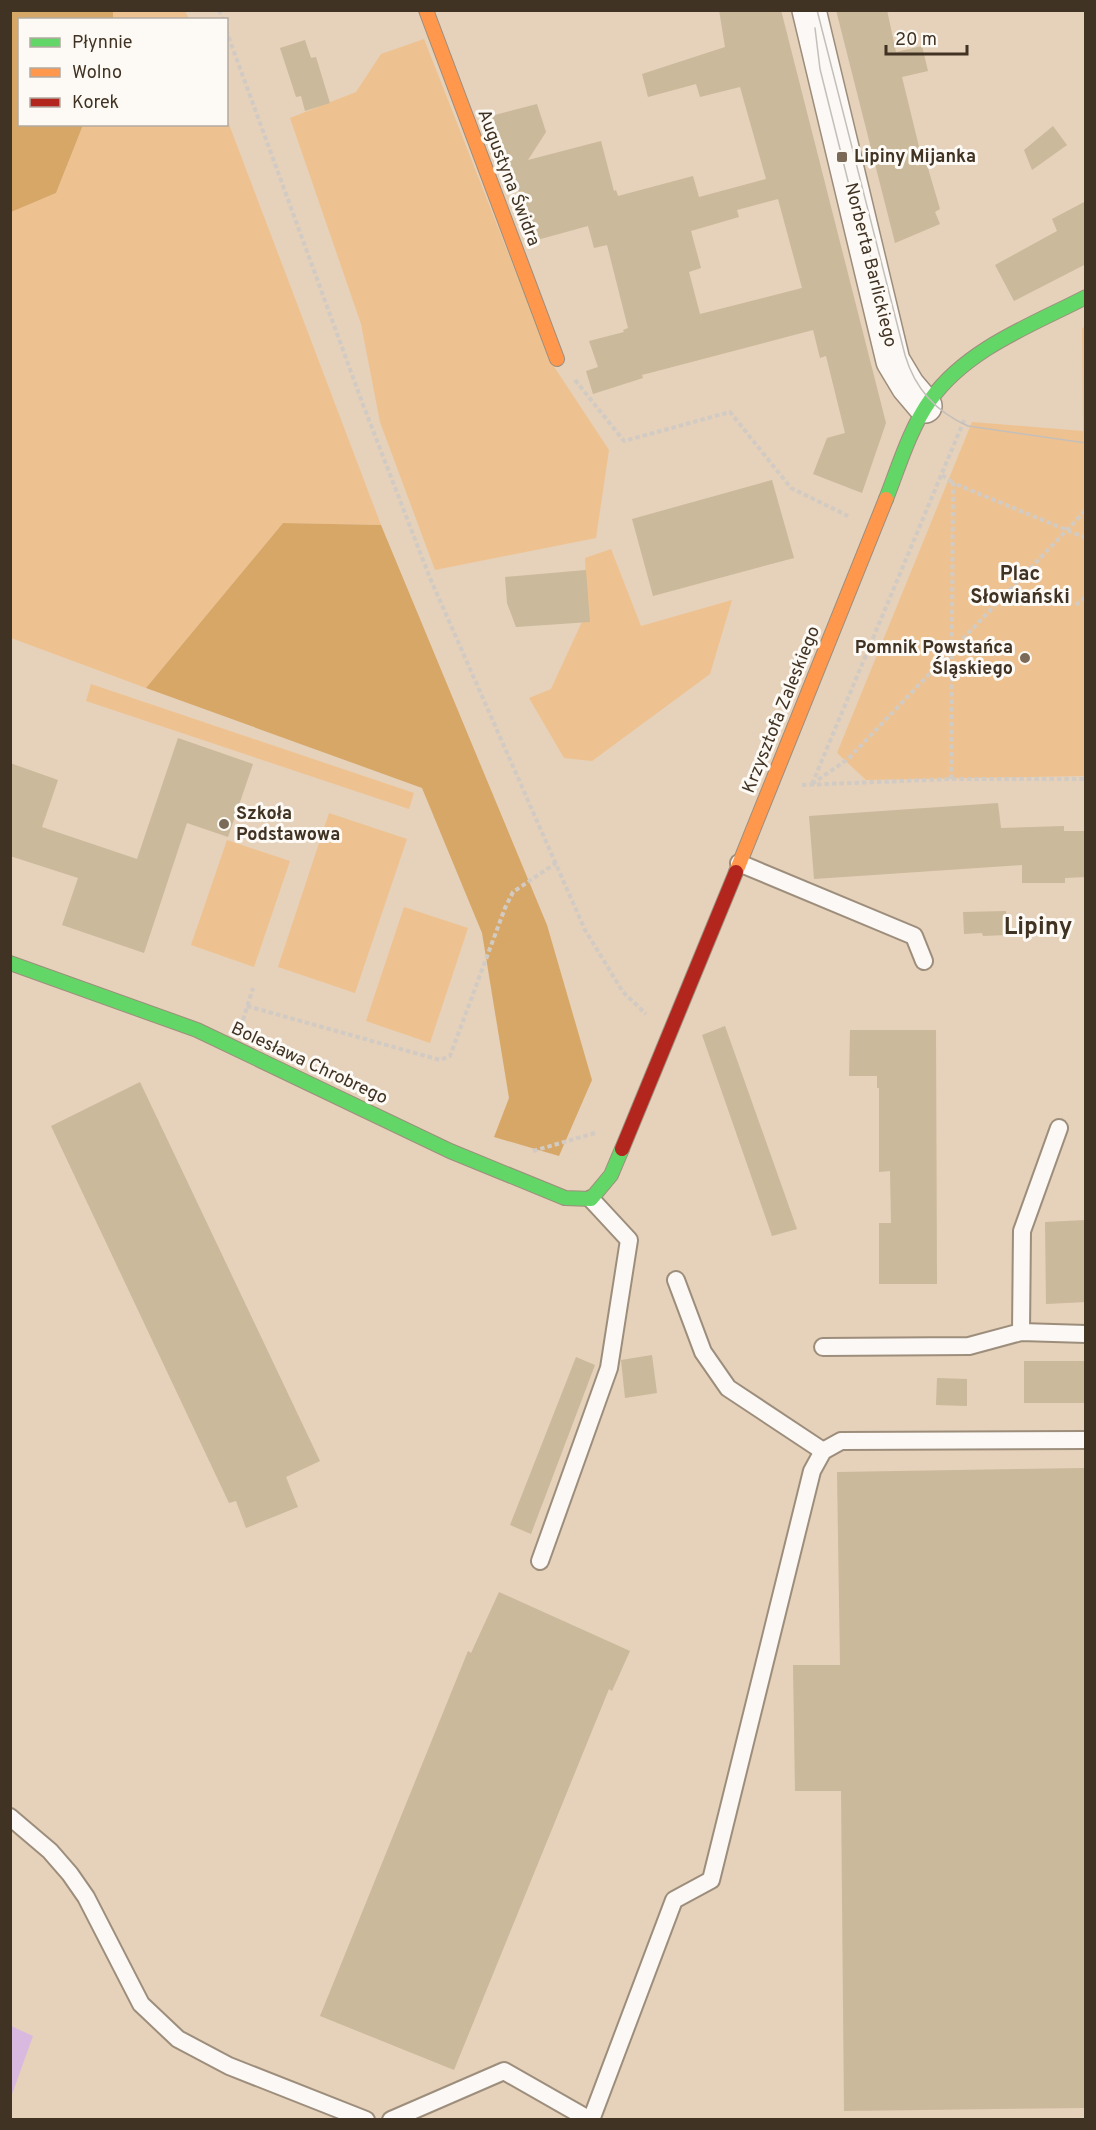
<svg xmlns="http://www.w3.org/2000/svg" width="1096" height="2130" font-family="Overpass,sans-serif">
  <rect width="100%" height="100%" fill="#e6d1ba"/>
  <g fill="#eec290">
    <path d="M113,10l72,1 4,8h-76z"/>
    <path d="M424,39l127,323 58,88 -13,88 -161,32 -55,-148 -19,-98 -71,-206 66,-26 25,-38z"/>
    <path d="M227,119l154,406 -98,-2 -137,165 -135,-50 -1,-426 46,-19 27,-68 143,-1z"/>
    <path d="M1085,327v449l-219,4 -29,-27 135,-331 111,9 -1,-103z"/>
    <path d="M611,549l30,77 91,-26 -22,74 -118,87 -28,-3 -35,-60 22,-9 36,-78 -2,-53z"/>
    <path d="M91,684l323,109 -5,16 -323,-108z"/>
    <path d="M329,813l78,26 -52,154 -77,-26z"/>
    <path d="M227,840l63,21 -36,106 -63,-22z"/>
    <path d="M404,907l64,21 -38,115 -64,-22z"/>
  </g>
  <g fill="#d7a767">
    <path d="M11,10l102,1v8l-93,1v104l63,1 -27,68 -45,19z"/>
    <path d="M283,523l98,2 166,400 45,155 -33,76 -65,-19 15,-39 -27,-165 -60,-145 -276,-100z"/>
  </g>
  <path fill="#dab9e1" d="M11,2026l22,10 -22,61z"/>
  <g fill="#cab99a" fill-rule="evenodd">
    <path d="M719,10h62l105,413 -24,70 -49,-19 14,-36 18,-5 -19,-77 -6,2 -7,-28 -171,45 1,3 -50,16 -7,-23 12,-4 -9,-26 35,-9 -1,-2 5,-2 -21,-83 -13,3 -6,-22 -51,14 -46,-124 46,-12 9,28 -18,28 73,-19 13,50 2,-1 2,6 75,-20 6,21 67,-18 -26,-92 -40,10 -4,-13 -48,13 -6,-23 83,-27zM778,199l24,89 -102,26 -11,-42 12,-4 -10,-37 48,-14 -2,-7z"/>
    <path d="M836,10h51l9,42 26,-6 6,25 -26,6 20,82 3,-1 15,51 -5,3 5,12 -45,19z"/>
    <path d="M305,40l6,18 5,-1 14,46 -25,8 -4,-15 -5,1 -16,-49z"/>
    <path d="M1053,126l14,19 -35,25 -8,-20z"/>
    <path d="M1086,201v63l-72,37 -19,-36 62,-34 -5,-12z"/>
    <path d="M772,480l22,78 -141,38 -21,-77z"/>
    <path d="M586,570l4,52 -74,5 -9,-24 -2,-26z"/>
    <path d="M178,738l75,26 -25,73 -41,-14 -43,130 -82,-28 16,-47 -68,-22v-93l48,17 -16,47 95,32z"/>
    <path d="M998,803l3,25 63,-2v5h22v46l-21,1v5h-43v-18l-208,14 -5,-63z"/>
    <path d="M1006,911l1,24 -24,1 -1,-3 -18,1 -1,-22z"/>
    <path d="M725,1026l72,203 -25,7 -70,-201z"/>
    <path d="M850,1030h86l1,254h-58v-61h12l-1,-52 -11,1v-84h-2v-12h-28z"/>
    <path d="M140,1082l180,379 -34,16 12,30 -52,21 -10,-27 -7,2 -178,-377z"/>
    <path d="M1086,1220v82l-40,2 -1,-82z"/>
    <path d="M652,1355l5,38 -32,5 -4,-38z"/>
    <path d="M576,1357l19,8 -64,169 -21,-9z"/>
    <rect x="1024" y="1361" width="62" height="42"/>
    <path d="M937,1378l30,1v27l-31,-1z"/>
    <path d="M1086,1468v640l-242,3 -3,-320h-46l-2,-126h47l-3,-193z"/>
    <path d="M499,1592l131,59 -18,40 -3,-2 -155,381 -134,-54 148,-365 3,2z"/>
  </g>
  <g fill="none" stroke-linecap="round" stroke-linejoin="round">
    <g stroke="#9d8e7c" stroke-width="20">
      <g id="lane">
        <path d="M739,863l175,73 10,25"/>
        <path d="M676,1280l27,72 25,36 95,63"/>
        <path d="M1021,1332l1,-101 37,-103"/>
        <path d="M823,1347l146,-1 52,-14 65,2"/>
        <path d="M540,1561l69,-193 20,-128 -38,-41"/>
        <path d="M10,1817l40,34 20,23 16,23 55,107 37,35 51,27 137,54"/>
        <path d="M391,2120l113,-49 86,49"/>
        <path d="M591,2120l83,-220 37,-20 101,-409 11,-20 18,-10 245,-1"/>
      </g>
    </g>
    <g stroke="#9d8e7c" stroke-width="36">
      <path id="street" d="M809,10l84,351 15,25 17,20"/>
    </g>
    <g stroke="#9d8e7c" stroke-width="16">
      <g id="fast">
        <path d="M886,499c13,-33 24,-71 45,-100 37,-51 101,-74 155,-102"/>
        <path d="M10,963l187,67 253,121 115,47 26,1 20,-24 11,-26"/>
      </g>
    </g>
    <g stroke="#9d8e7c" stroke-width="16">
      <g id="slow">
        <path d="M426,10l131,349"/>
        <path d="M736,872l150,-373"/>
      </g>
    </g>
    <g stroke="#9d8e7c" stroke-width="16">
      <path id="jam" d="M622,1149l114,-277"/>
    </g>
    <g stroke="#d1cbc4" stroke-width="4" stroke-dasharray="4.5 3" stroke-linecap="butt">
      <path d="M219,10l4,10"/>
      <path d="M226,30l136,372 68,176 155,352 38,62 23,22"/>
      <path d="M575,380l49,61 106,-29 61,76 57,28"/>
      <path d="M942,475l11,8"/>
      <path d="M1076,605l10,-9"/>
      <path d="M951,779l2,-296 133,55"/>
      <path d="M812,784l153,-366"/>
      <path d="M812,784l36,-25 238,-249"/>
      <path d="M802,785l149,-6h135"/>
      <path d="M247,1006l193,54 10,-4 55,-148 8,-16 43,-29"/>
      <path d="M243,1020l10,-32"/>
      <path d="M533,1151l62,-18"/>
    </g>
    <use href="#lane" stroke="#fbf8f5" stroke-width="16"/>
    <use href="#street" stroke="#fbf8f5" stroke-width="33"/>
    <use href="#fast" stroke="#63d668" stroke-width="14"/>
    <use href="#slow" stroke="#ff974d" stroke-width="14"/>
    <use href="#jam" stroke="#b3261e" stroke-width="14"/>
    <g stroke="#c4bfb9" stroke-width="1.5">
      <path d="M817,10l88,345c10,34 31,57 63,71l118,17"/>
      <path d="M815,28l5,41 38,152 18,51"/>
    </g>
  </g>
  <g fill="#7b6a58" stroke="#fdfaf5" stroke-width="2">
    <rect x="836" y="151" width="12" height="12" rx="3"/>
    <circle cx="1025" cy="658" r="6"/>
    <circle cx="224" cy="824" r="6"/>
  </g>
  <g text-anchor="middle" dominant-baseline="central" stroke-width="6" stroke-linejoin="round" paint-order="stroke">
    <g font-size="18" font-weight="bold" fill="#413323" stroke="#fdfaf5" text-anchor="start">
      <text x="854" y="157">Lipiny Mijanka</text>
      <text x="1013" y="648" text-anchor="end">Pomnik Powstańca<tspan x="1013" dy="21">Śląskiego</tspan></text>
      <text x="236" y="814">Szkoła<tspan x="236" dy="21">Podstawowa</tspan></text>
    </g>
    <g font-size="18" fill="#413323" stroke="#fdfaf5">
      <text transform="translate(508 178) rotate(69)">Augustyna Świdra</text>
      <text transform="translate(870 265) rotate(76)">Norberta Barlickiego</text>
      <text transform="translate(782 710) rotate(-68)">Krzysztofa Zaleskiego</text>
      <text transform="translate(309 1064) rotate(25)">Bolesława Chrobrego</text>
    </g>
    <g font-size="20" font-weight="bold" fill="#413323" stroke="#fdfaf5">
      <text x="1020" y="575">Plac<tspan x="1020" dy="23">Słowiański</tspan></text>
    </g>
    <g font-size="24" font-weight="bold" fill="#413323" stroke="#fdfaf5">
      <text x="1038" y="928">Lipiny</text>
    </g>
  </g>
  <rect width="1096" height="2130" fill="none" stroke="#413323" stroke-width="24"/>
  <rect x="18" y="18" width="210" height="108" fill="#fdfaf5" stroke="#b2aaa1" stroke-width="1.5"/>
  <rect x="30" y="38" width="30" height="9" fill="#63d668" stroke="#b2aaa1" stroke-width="1.5"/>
  <text x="72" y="48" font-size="18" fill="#413323">Płynnie</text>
  <rect x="30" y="68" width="30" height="9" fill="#ff974d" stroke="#b2aaa1" stroke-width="1.5"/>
  <text x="72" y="78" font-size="18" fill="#413323">Wolno</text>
  <rect x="30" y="98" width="30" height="9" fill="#b3261e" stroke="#b2aaa1" stroke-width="1.5"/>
  <text x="72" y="108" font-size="18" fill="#413323">Korek</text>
  <path d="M886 45v9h81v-9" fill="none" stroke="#413323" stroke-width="3"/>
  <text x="895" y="45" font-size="18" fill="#413323" stroke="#fdfaf5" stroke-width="4.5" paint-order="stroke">20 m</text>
</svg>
